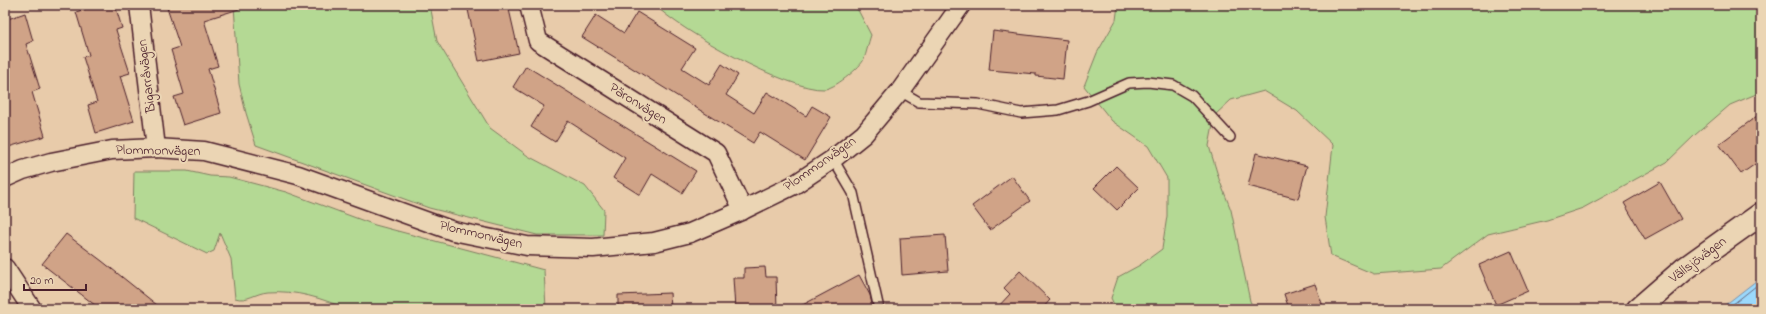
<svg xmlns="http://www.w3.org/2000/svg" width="1766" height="314" font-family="'Indie Flower',sans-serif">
  <rect width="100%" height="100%" fill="#e8cbaa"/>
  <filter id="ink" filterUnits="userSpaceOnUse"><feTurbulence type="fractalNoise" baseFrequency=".025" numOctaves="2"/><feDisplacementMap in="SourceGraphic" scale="8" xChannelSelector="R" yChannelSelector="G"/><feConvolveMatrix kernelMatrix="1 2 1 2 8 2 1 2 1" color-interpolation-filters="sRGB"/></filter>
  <g filter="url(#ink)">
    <g fill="#b4d994" stroke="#7f7c60">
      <path d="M234,5h196l7,36 53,87 38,28 57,30 19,24 -1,25h-66l-108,-27 -173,-63 -10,-32 -7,-29z"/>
      <path d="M655,5h192l11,5 13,25c-3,8 -4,18 -8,26 -5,8 -29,28 -39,28 -35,2 -144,-58 -169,-84z"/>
      <path d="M1118,5h643v87l-31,13 -35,30 -28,27 -84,46 -36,12 -59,14 -47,35 -67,5 -43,-18 -6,-39 8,-72 -36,-34 -33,-20 -33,9 -16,15 -6,31 10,33 12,31 19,91 4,8h-138l-5,-11 7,-21 22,-12 22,-16 5,-33v-38l-19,-32 -36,-25 -28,-35 13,-33 19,-33z"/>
      <path d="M134,171h53l23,5 19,1 57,15 89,33 169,45 2,39h-199c-26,-11 -51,-19 -79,-17 -13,1 -21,10 -33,6l-4,-39 -11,-26 -6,18 -7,3 -74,-36z"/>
    </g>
    <path fill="#9bd9fc" stroke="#7b8fa8" d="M1761,277v32h-41z"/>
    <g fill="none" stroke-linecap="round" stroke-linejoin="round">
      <path stroke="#6a697f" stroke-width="1" d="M1727,309l34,-27"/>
    </g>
    <g fill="#d0a387" stroke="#4a1f2b">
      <path d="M97,5h18l7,23 -6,2 14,43 -10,3 14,45 -38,12 -8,-28 9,-3 -14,-45 6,-2 -13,-43z"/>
      <path d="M166,5h72l1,4 -35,11 14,46 -10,3 13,44 -38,12 -9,-28 10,-3 -13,-44 9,-3z"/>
      <path d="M467,5h41l11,48 -40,8z"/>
      <path d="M637,12l58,36 -13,20 27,17 13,-21 16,11 -12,20 28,18 13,-21 39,24 6,-10 19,11 -26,43 -45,-28 -7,11 -171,-106 14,-22 28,18z"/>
      <path d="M25,13l8,28 -7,3 14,45 -8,3 13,44 -40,12v-128z"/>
      <path d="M993,31l74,9 -4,39 -27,-3v-2l-47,-4z"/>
      <path d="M526,66l170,105 -14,22 -30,-19 -12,21 -27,-17 12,-20 -57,-37 -13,21 -24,-15 13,-21 -31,-19z"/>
      <path d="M1761,113v47l-20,14 -22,-30z"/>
      <path d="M1256,153l51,13 -9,33 -50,-13z"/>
      <path d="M1116,166l23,22 -22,22 -23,-22z"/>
      <path d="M1012,176l18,25 -40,29 -18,-24z"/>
      <path d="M1660,182l21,37 -36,20 -21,-36z"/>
      <path d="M66,234l36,27 60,48h-62l-58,-45z"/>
      <path d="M945,235l3,36 -46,4 -2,-37z"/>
      <path d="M1511,251l17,40 -32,14 -17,-40z"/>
      <path d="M765,267l1,10h10l1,32h-42l-2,-31h11v-10z"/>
      <path d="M1020,271l30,29 -8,9h-46l14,-15 -6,-6z"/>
      <path d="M859,275l11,20 3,14h-78z"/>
      <path d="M1315,284l9,25h-35l-5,-15z"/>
      <path d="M670,293l1,16h-53v-14z"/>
    </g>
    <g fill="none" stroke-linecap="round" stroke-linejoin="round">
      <g stroke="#4a1f2b" stroke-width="12">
        <g id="lane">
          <path d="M900,91l19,11 59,2 43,9 37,-3 30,-9 41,-18 19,-1 25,3 19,11 38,41"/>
          <path d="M833,159l20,34 26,116"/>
        </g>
      </g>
      <g stroke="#4a1f2b" stroke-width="21">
        <g id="street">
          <path d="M139,5l17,143"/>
          <path d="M529,5l9,36 178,112 27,57"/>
          <path d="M5,178l18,-8 28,-8 61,-12 44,-2 48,3 94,24 155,56 74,15 66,2 61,-6 36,-9 53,-23 51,-25 39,-26 31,-25 36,-43 61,-86"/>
          <path d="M5,268l27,41"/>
        </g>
      </g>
      <g stroke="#4a1f2b" stroke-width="25">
        <path id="secondary" d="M1638,309l46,-40 77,-55"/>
      </g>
      <use href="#lane" stroke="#ebd5b4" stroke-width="9"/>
      <use href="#street" stroke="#ebd5b4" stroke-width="18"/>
      <use href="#secondary" stroke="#ebd5b4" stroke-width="22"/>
    </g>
  </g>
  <g text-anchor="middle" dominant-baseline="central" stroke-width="4" stroke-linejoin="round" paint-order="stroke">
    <g font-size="14" fill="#4a1f2b" stroke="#ebd5b4">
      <text transform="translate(147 76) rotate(-97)">Bigarråvägen</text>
      <text transform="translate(638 104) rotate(32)">Päronvägen</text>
      <text transform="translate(158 151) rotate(1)">Plommonvägen</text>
      <text transform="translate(820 164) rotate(-35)">Plommonvägen</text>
      <text transform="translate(481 235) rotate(13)">Plommonvägen</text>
      <text transform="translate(1698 260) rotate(-37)">Vällsjövägen</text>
    </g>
  </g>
  <rect width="1766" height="314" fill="none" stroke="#ebd5b4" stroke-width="20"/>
  <rect x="10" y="10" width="1746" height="294" fill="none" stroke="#4a1f2b" stroke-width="1.5" filter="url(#ink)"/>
  <path d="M24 284v6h62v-6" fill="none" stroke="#4a1f2b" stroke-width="2"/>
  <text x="30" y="284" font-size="12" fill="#4a1f2b" stroke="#ebd5b4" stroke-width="3" paint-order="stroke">20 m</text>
</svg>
